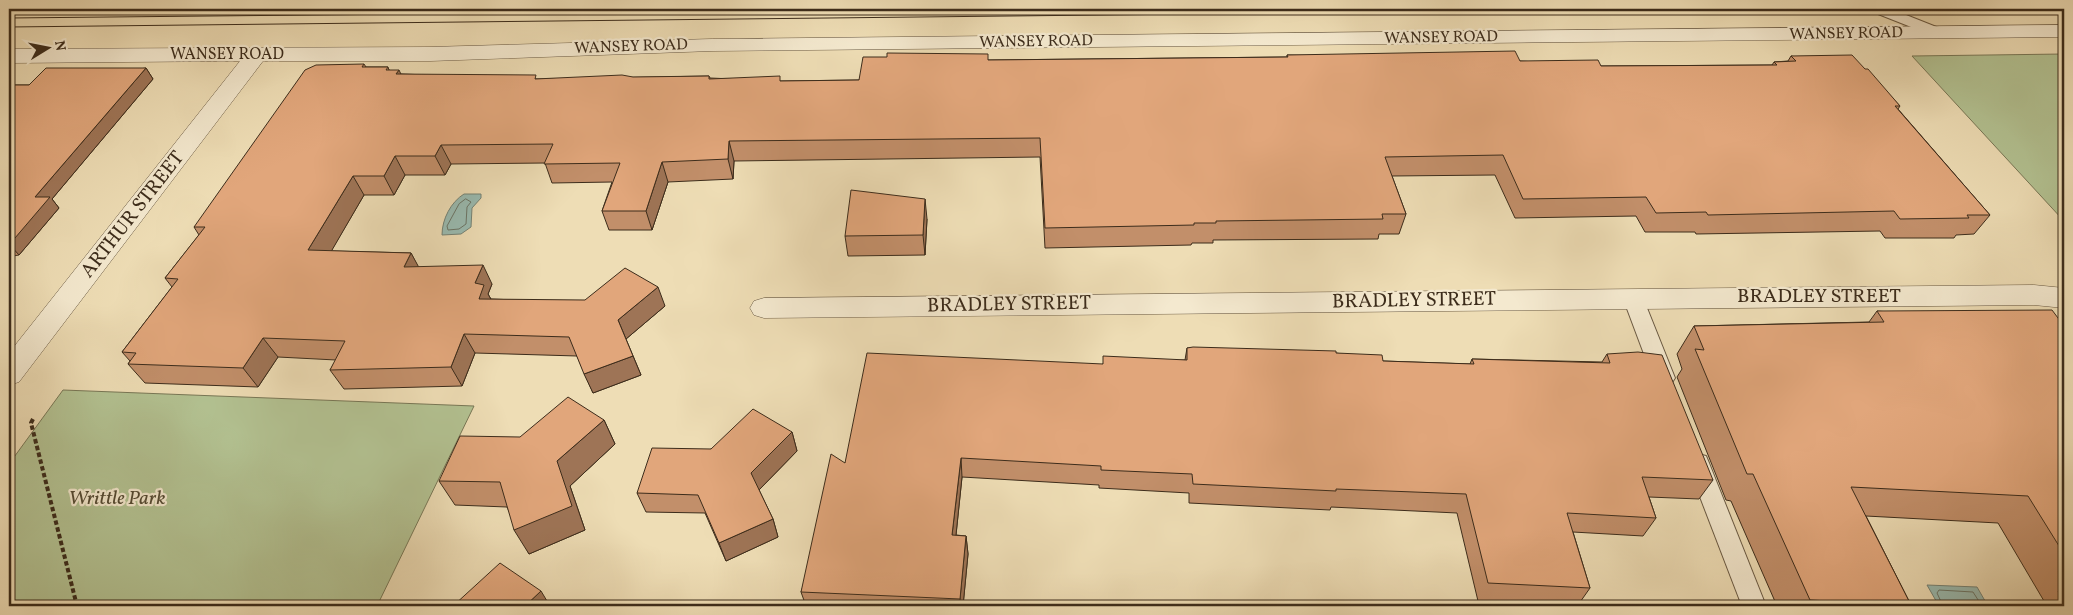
<svg xmlns="http://www.w3.org/2000/svg" width="2073" height="615" font-family="Vollkorn,serif">
  <rect width="100%" height="100%" fill="#eeddb5"/>
  <filter id="stains"><feTurbulence type="fractalNoise" baseFrequency=".004" numOctaves="4"/><feColorMatrix values="0 0 0 0 .2 0 0 0 0 .09 0 0 0 0 .02 0 0 0 .5 -.17"/></filter>
  <radialGradient id="worn" r=".72"><stop offset=".6" stop-color="#630" stop-opacity="0"/><stop offset="1" stop-color="#630" stop-opacity=".3"/></radialGradient>
  <g fill="#b3c292" stroke="#787756">
    <path d="M9,9h336l-336,3z"/>
    <path d="M2064,54v148l-1,18 -151,-164z"/>
    <path d="M63,390l411,16 -97,200h-368v-142z"/>
  </g>
  <g fill="#99bbb1" stroke="#748275">
    <path d="M464,194h17v4l-9,10 -1,19 -10,7 -19,1c0,-16 9,-33 22,-41z"/>
    <path d="M1927,585l50,2 11,19h-49z"/>
  </g>
  <g fill="none" stroke-linecap="round" stroke-linejoin="round">
    <g stroke="#6a7466" stroke-width="1">
      <path d="M466,199l5,3 -4,5 -1,17 -7,5 -11,1 -1,-4 12,-22z"/>
      <path d="M1943,606l-6,-13 2,-3 34,2 9,14"/>
    </g>
    <g stroke="#685842" stroke-width="2">
      <g id="lane">
        <path d="M1870,9h21l53,21 3,3 -3,3h-10l-61,-24z"/>
        <path d="M1633,291l7,2 3,5 32,80 -4,6 -7,2 -7,-2 -4,-6 -30,-80 3,-5z"/>
        <path d="M1698,454l8,2 3,7 57,143h-24l-55,-143 3,-7z"/>
      </g>
    </g>
    <g stroke="#685842" stroke-width="1">
      <g id="street">
        <path d="M2064,25v12l-1352,14 -282,10h-167l-244,321 -10,3v-32l231,-292 -231,2v-14l421,-2 282,-8z"/>
        <path d="M2034,285l30,3v20l-30,-3 -1270,13 -10,-3 -4,-7 4,-7 10,-3z"/>
      </g>
    </g>
    <path stroke="#3c2c1b" stroke-width="4" stroke-dasharray="4.5 2.5" stroke-linecap="butt" d="M33,419l-2,4 46,183"/>
    <use href="#lane" fill="#f4e9cf" fill-rule="evenodd"/>
    <use href="#street" fill="#f4e9cf" fill-rule="evenodd"/>
    <g stroke="#3c2c1b" stroke-width="1">
      <path d="M9,18l907,-9"/>
      <path d="M9,27l1638,-18"/>
    </g>
  </g>
  <g fill="#c28f6a" stroke="#3c2c1b">
    <path d="M1287,55l233,6 81,5 171,-1 2,-3 14,-1 3,-5 74,13 35,37 -2,3 92,106 -16,19 -18,1 -2,3h-69l-5,-7 -184,3 -1,-2h-50l-9,-16 -121,2 -20,-43 -103,1 14,38 -7,20h-20l-1,5 -165,1v3h-21l-1,2 -146,3 -5,-91 -306,4 -1,18 -65,3 -16,48h-43l-7,-19 10,-29 -60,1 -7,-20 -94,1 -6,11h-40l-11,20h-30l-33,56 80,2 7,14 74,17 -4,10 3,5 174,7 -39,33 15,36 -48,18 -16,-37 -102,-3 -13,33 -118,3 -14,-19 6,-10 -58,-3 -20,30 -113,-4 -17,-19 2,-3 -8,-9 50,-65 -7,-9 34,-43 -5,-8 170,-163 2,3h22l1,3 12,4 137,5 171,-3 1,2 71,3 78,-1 129,-20 299,-3z"/>
    <path d="M146,68l7,11 -101,120 7,9 -40,47 -6,1 -4,5v-176h20z"/>
    <path d="M927,219l-2,36 -77,1 -3,-20z"/>
    <path d="M1877,311l187,15v280h-26l6,-5 -46,-78 -132,-7 45,89 -1,1h-133l-46,-105 -5,-1 -49,-123 5,-8 -5,-15 17,-28 175,-4z"/>
    <path d="M1187,348l149,5 47,8 87,3 2,-5 130,3 5,-8 106,126 -14,19 -50,-2 7,21 -13,18 -70,-4 17,56 -12,17 -100,-4 -21,-88 -126,-6 -1,3 -141,-7v-10l-90,-5v-3l-137,-8 -6,58 10,1 2,18 -5,52h-157l-5,-14 44,-129 258,-99 82,-4z"/>
    <path d="M604,420l11,24 -45,42 15,44 -56,24 -22,-47 -52,-2 -16,-24z"/>
    <path d="M792,432l5,19 -38,39 14,29 5,18 -52,24 -21,-48 -59,-1 -9,-19 74,-44z"/>
  </g>
  <g fill="#9e7456" stroke="#3c2c1b">
    <path d="M146,68l7,11 -101,120 7,9 -40,47 -9,-10 25,-48z"/>
    <path d="M399,70l9,19 -12,-15z"/>
    <path d="M729,141l5,20 -1,18 -5,-20z"/>
    <path d="M441,145l10,19 -6,11 -10,-19z"/>
    <path d="M395,156l10,19 -11,20 -10,-19z"/>
    <path d="M662,162l6,20 -16,48 -6,-19z"/>
    <path d="M353,176l11,19 -43,74 -13,-19z"/>
    <path d="M925,199l2,20 -2,36 -2,-20z"/>
    <path d="M9,251l4,5 -4,5z"/>
    <path d="M411,253l11,20 -18,-6z"/>
    <path d="M483,265l9,19 -4,10 6,11 -15,-6 -4,-16z"/>
    <path d="M658,287l7,19 -39,33 -8,-19z"/>
    <path d="M464,334l11,19 -13,33 -11,-19z"/>
    <path d="M263,338l15,19 -20,30 -15,-19z"/>
    <path d="M633,356l8,19 -48,18 -9,-19z"/>
    <path d="M604,420l11,24 -45,42 15,44 -56,24 -15,-24 43,-69z"/>
    <path d="M792,432l5,19 -40,41 -6,-19z"/>
    <path d="M961,458l1,19 -8,77 -2,-19z"/>
    <path d="M773,519l5,18 -52,24 -7,-18z"/>
    <path d="M966,536l2,18 -5,52h-2l-1,-7z"/>
    <path d="M541,591l9,15h-25z"/>
  </g>
  <g fill="#e1a67b" stroke="#3c2c1b">
    <path d="M1515,51l5,10 78,-1 3,6 176,-1 -3,-3 22,-1 -5,-5 61,-1 13,14h3l32,37h-5l95,109h-23l2,3 -69,1 -6,-8 -186,4 -2,-3 -50,1 -10,-16 -123,2 -20,-44 -118,2 21,57h-24l1,5 -167,2v2h-22v2l-149,3 -5,-90 -311,3 -1,18 -66,3 -16,49h-44l18,-48 -76,1 9,-20 -112,1 -6,11h-40l-11,20h-31l-45,74 103,3 -7,14 79,-2 -8,18 9,2 -5,14 106,1 40,-32 33,19 -40,33 15,36 -49,18 -15,-37 -105,-3 -13,33 -121,3 15,-29 -82,-3 -20,30 -115,-4 8,-11 -14,-1 56,-73 -13,-1 40,-51h-11l111,-157 11,-5 48,-1 -2,3h26l-2,3h13l-3,4 140,1 -1,4 87,-4 11,2 76,-1v3l71,-3v5l79,-1 4,-23h24v-4l101,1v6l300,-3 -1,-2z"/>
    <path d="M46,68h100l-111,129h15l-41,48v-160h20z"/>
    <path d="M851,190l74,9 -2,36 -78,1z"/>
    <path d="M2052,310l12,16v228l-36,-58 -177,-9 60,118 -101,-5 -57,-126h-6l-52,-125 9,1 -10,-24 190,-4 -7,-11z"/>
    <path d="M1193,347l143,4v2l46,2 1,6 91,3 -2,-5 138,4 -3,-9 31,-2 24,3 51,125 -71,-3 14,41 -89,-5 23,75 -102,-5 -22,-89 -130,-5v2l-143,-7 -1,-10 -91,-4v-4l-140,-8 -9,77 14,1 -6,63 -159,-7 30,-138 14,9 22,-110 236,11v-8l84,4v-12z"/>
    <path d="M568,397l36,23 -47,41 15,45 -58,24 -14,-48 -61,-1 21,-45 60,1z"/>
    <path d="M753,409l39,23 -41,41 22,46 -54,24 -21,-48 -61,-2 15,-45 59,1z"/>
    <path d="M500,563l41,28 -16,15h-72z"/>
    <path d="M2058,591h6v9z"/>
  </g>
  <g text-anchor="middle" dominant-baseline="central" stroke-width="4.5" stroke-linejoin="round" paint-order="stroke">
    <g font-size="16" fill="#3c2c1b" stroke="#f4e9cf">
      <text transform="translate(1846 34) rotate(-1)">WANSEY ROAD</text>
      <text transform="translate(1441 38) rotate(-1)">WANSEY ROAD</text>
      <text transform="translate(1036 42) rotate(-1)">WANSEY ROAD</text>
      <text transform="translate(631 47) rotate(-2)">WANSEY ROAD</text>
      <text x="227" y="55">WANSEY ROAD</text>
    </g>
    <g font-size="20" fill="#3c2c1b" stroke="#f4e9cf">
      <text transform="translate(133 215) rotate(-52)">ARTHUR STREET</text>
      <text x="1819" y="297">BRADLEY STREET</text>
      <text transform="translate(1414 301) rotate(-1)">BRADLEY STREET</text>
      <text transform="translate(1009 305) rotate(-1)">BRADLEY STREET</text>
    </g>
    <g font-size="20" font-style="italic" fill="#544a33" stroke="#f4e9cf">
      <text x="117" y="499">Writtle Park</text>
    </g>
  </g>
  <rect width="2073" height="615" fill="none" stroke="#eeddb5" stroke-width="30"/>
  <rect x="10" y="10" width="2053" height="595" fill="none" stroke="#3c2c1b" stroke-width="2.5"/>
  <rect x="15" y="15" width="2043" height="585" fill="none" stroke="#3c2c1b"/>
  <g transform="translate(48 48) rotate(80)" stroke="#f4e9cf" stroke-width="4" paint-order="stroke">
  <path d="M0-4L9 19L0 12L-9 19Z" fill="#3c2c1b"/>
  <text y="-8" font-size="14" font-weight="bold" text-anchor="middle" fill="#3c2c1b">N</text>
  </g>
  <rect width="100%" height="100%" filter="url(#stains)"/>
  <rect width="100%" height="100%" fill="url(#worn)"/>
</svg>
